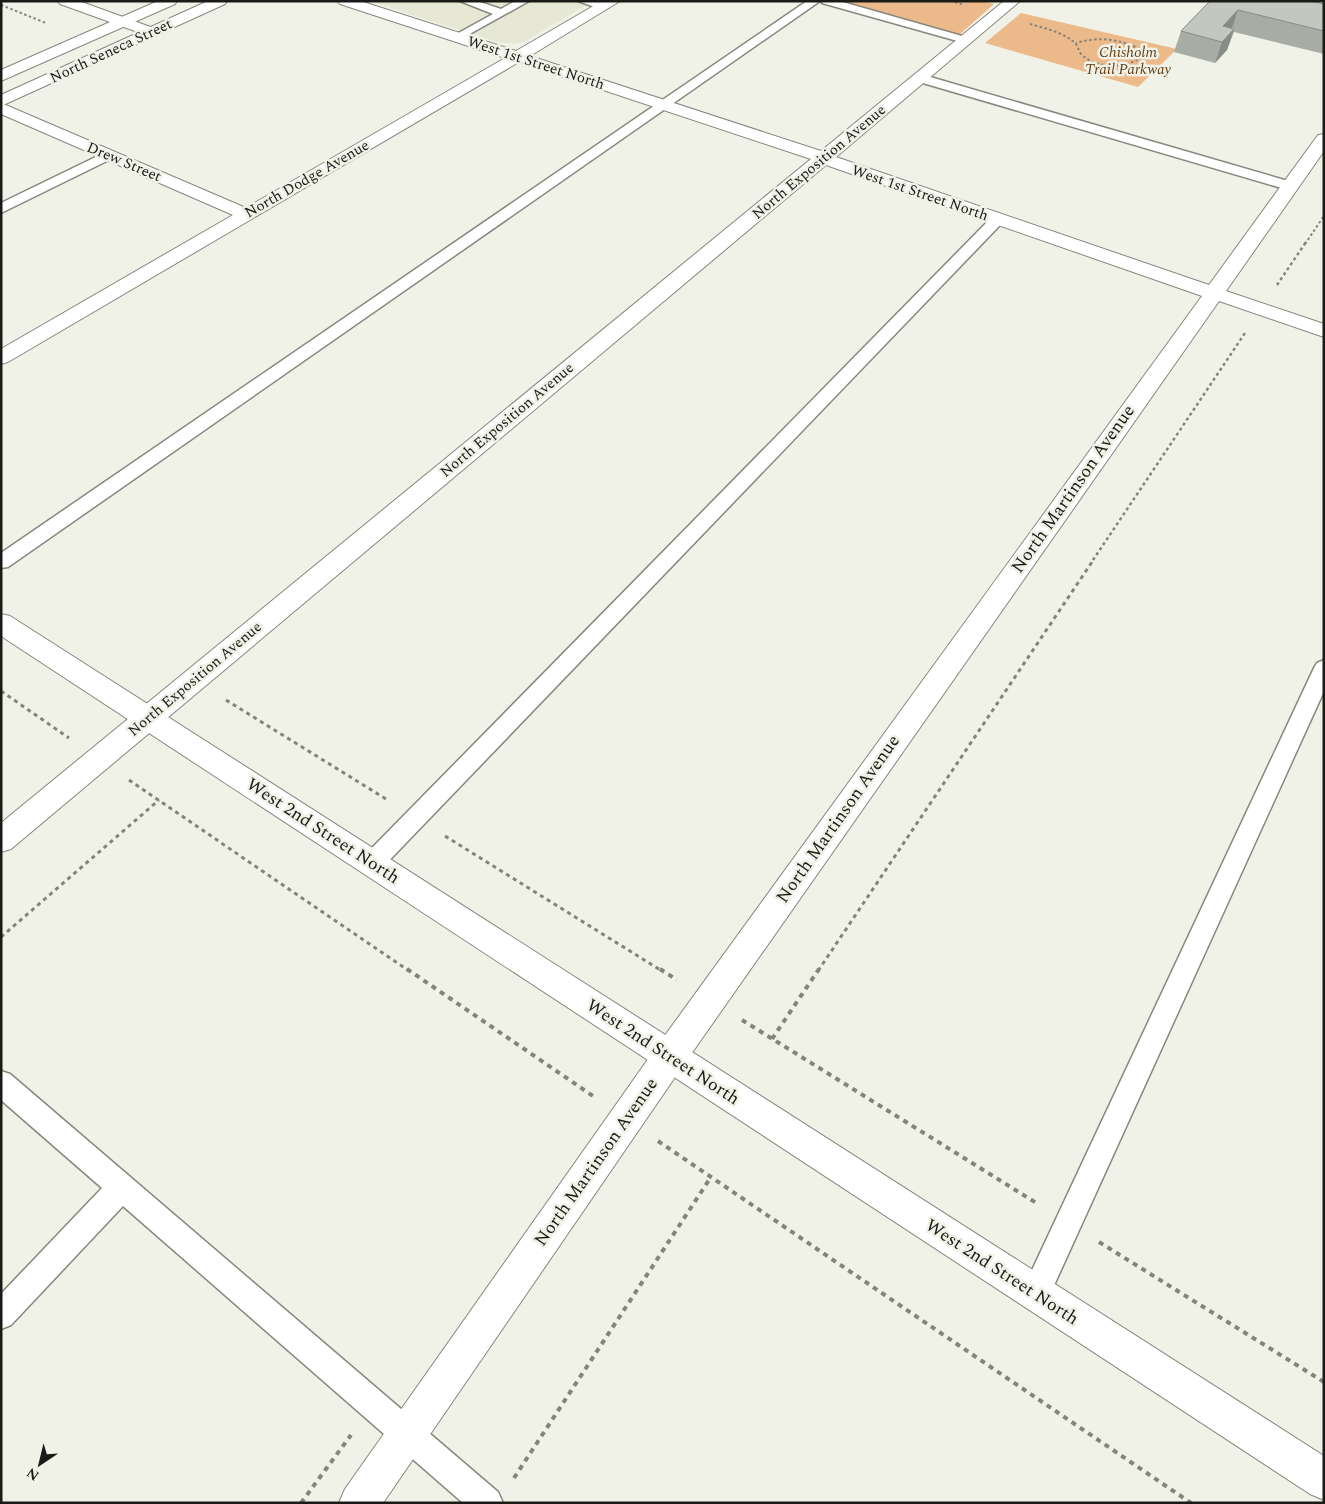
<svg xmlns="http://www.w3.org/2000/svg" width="1325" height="1504" font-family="Spectral,serif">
  <rect width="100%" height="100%" fill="#f1f2e7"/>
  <path fill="#e6e8d5" d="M369,1h224l-69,41 -9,2 -19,-2z"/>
  <g fill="#ecb98a">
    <path d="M834,1h148l12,3 -36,32z"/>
    <path d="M1021,13l156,36 -39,38 -153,-44z"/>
  </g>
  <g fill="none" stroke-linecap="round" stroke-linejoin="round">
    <g stroke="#87877e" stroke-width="3">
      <g id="lane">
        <path d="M460,1h17l24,8 14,-8h14l-72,40 -6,-3 2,-2 40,-22z"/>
        <path d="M578,1h18l13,6 -6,3z"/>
        <path d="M807,1h13l-812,566 -7,1v-15z"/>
        <path d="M821,1h18l130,37 2,2 -6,3 -4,-1 -139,-39z"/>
        <path d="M920,74l375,109 2,3 -2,3h-10l-369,-108 -2,-3z"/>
        <path d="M108,151l5,1 2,3 -2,3 -112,55v-10z"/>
        <path d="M998,215l5,1 2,3 -2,3 -623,648 -8,3 -8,-3 -3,-7 3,-7 629,-640z"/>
        <path d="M1324,660v31l-278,612 -10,4 -10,-4 -4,-10 4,-10 288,-615 3,-5z"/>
        <path d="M1,1071l9,3 488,418 5,11h-40l-340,-297 -112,119 -10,4v-35l101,-106 -101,-88z"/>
      </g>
    </g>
    <g stroke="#87877e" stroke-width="2">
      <g id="street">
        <path d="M58,1h21l77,28 2,3 -2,3h-10l-86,-31z"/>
        <path d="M338,1h22l156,50 86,-50h18l-90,55 291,95 183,-150h16l-184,156 373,128 109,-150 6,-1v17l-98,140 98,33v13l-105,-36 -537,766 -299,436h-44l6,-14 313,-444 544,-749 -376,-131 -815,684 -10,3v-29l810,-664 -292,-97 -511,300 -7,2v-15l232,-134 -232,-101v-11l245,105 259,-150 -165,-54z"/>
      </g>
    </g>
    <g stroke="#87877e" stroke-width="2">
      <g id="secondary">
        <path d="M158,1h19l-2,3 -174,77v-11z"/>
        <path d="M208,1h19l-2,3 -224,102v-11z"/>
        <path d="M1,614l9,2 1314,840v44l-14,-6 -1309,-858z"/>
      </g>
    </g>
    <g stroke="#83847c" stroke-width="2" stroke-dasharray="2.5 2.5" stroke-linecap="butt">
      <path d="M950,1l12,3"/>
      <path d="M1,5l45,18"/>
      <path d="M1030,24c14,4 32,8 44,18 4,3 4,9 8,13 15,14 42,13 59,3l-1,-9c-22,-10 -41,-13 -64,-6"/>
      <path d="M1305,244l19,-28"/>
    </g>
    <g stroke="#83847c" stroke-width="2.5" stroke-dasharray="3 3" stroke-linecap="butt">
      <path d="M1277,285l29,-43"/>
      <path d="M1093,560l152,-227"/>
    </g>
    <g stroke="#83847c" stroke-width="3" stroke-dasharray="4 4" stroke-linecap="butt">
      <path d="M1,691l68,47"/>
      <path d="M226,700l160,99"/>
      <path d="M129,780l280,191"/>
      <path d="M445,836l217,135"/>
      <path d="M1,937l158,-137"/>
      <path d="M818,971l276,-412"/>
    </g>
    <g stroke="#83847c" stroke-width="4" stroke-dasharray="5 5" stroke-linecap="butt">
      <path d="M407,969l186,127"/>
      <path d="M660,969l17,11"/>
      <path d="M742,1020l296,184"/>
      <path d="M772,1039l47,-70"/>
      <path d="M658,1141l533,362"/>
      <path d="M1099,1242l225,140"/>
      <path d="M514,1478l197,-301"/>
      <path d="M301,1503l50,-68"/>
    </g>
    <use href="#lane" fill="#fff" fill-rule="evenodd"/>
    <use href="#street" fill="#fff" fill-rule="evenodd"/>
    <use href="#secondary" fill="#fff" fill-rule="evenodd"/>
  </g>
  <path fill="#a7aca4" d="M1210,1l114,3v50l-90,-22 -7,18 -12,13 -41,-11 7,-21z"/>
  <g fill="#888c86">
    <path d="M1238,10l-7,21 -8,-5z"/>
    <path d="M1234,29l-7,21 -12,13 7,-21z"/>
  </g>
  <path fill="#c2c8bf" stroke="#888c86" d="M1210,1h100l14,3v27l-86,-21 -15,16 11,3 -12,13 -41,-11z"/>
  <g text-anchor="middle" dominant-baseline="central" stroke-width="5" stroke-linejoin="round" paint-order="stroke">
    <g font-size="15" fill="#1a1a16" stroke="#f1f2e7">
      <text transform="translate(111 51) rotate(-25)">North Seneca Street</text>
      <text transform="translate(536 63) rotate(18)">West 1st Street North</text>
      <text transform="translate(124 162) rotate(23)">Drew Street</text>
      <text transform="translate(819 162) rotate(-40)">North Exposition Avenue</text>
      <text transform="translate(307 179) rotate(-30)">North Dodge Avenue</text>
      <text transform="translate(920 193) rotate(19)">West 1st Street North</text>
      <text transform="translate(507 420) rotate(-40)">North Exposition Avenue</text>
      <text transform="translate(195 679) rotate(-40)">North Exposition Avenue</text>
    </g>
    <g font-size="15" font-style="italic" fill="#643e14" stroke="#f1f2e7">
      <text x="1128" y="52">Chisholm<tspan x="1128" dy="17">Trail Parkway</tspan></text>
    </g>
    <g font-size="18" fill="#1a1a16" stroke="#f1f2e7">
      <text transform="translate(1073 489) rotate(-55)">North Martinson Avenue</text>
      <text transform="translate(838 819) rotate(-55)">North Martinson Avenue</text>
      <text transform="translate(323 831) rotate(33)">West 2nd Street North</text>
      <text transform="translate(663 1052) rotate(33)">West 2nd Street North</text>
      <text transform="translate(596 1162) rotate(-55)">North Martinson Avenue</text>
      <text transform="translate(1002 1272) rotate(33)">West 2nd Street North</text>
    </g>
  </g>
  <rect width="1325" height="1504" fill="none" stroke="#1a1a16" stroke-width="5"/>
  <g transform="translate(40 1464) rotate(215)" stroke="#f1f2e7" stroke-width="4" paint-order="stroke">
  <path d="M0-4L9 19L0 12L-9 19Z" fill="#1a1a16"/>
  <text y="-8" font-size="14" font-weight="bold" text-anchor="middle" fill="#1a1a16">N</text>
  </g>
</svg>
